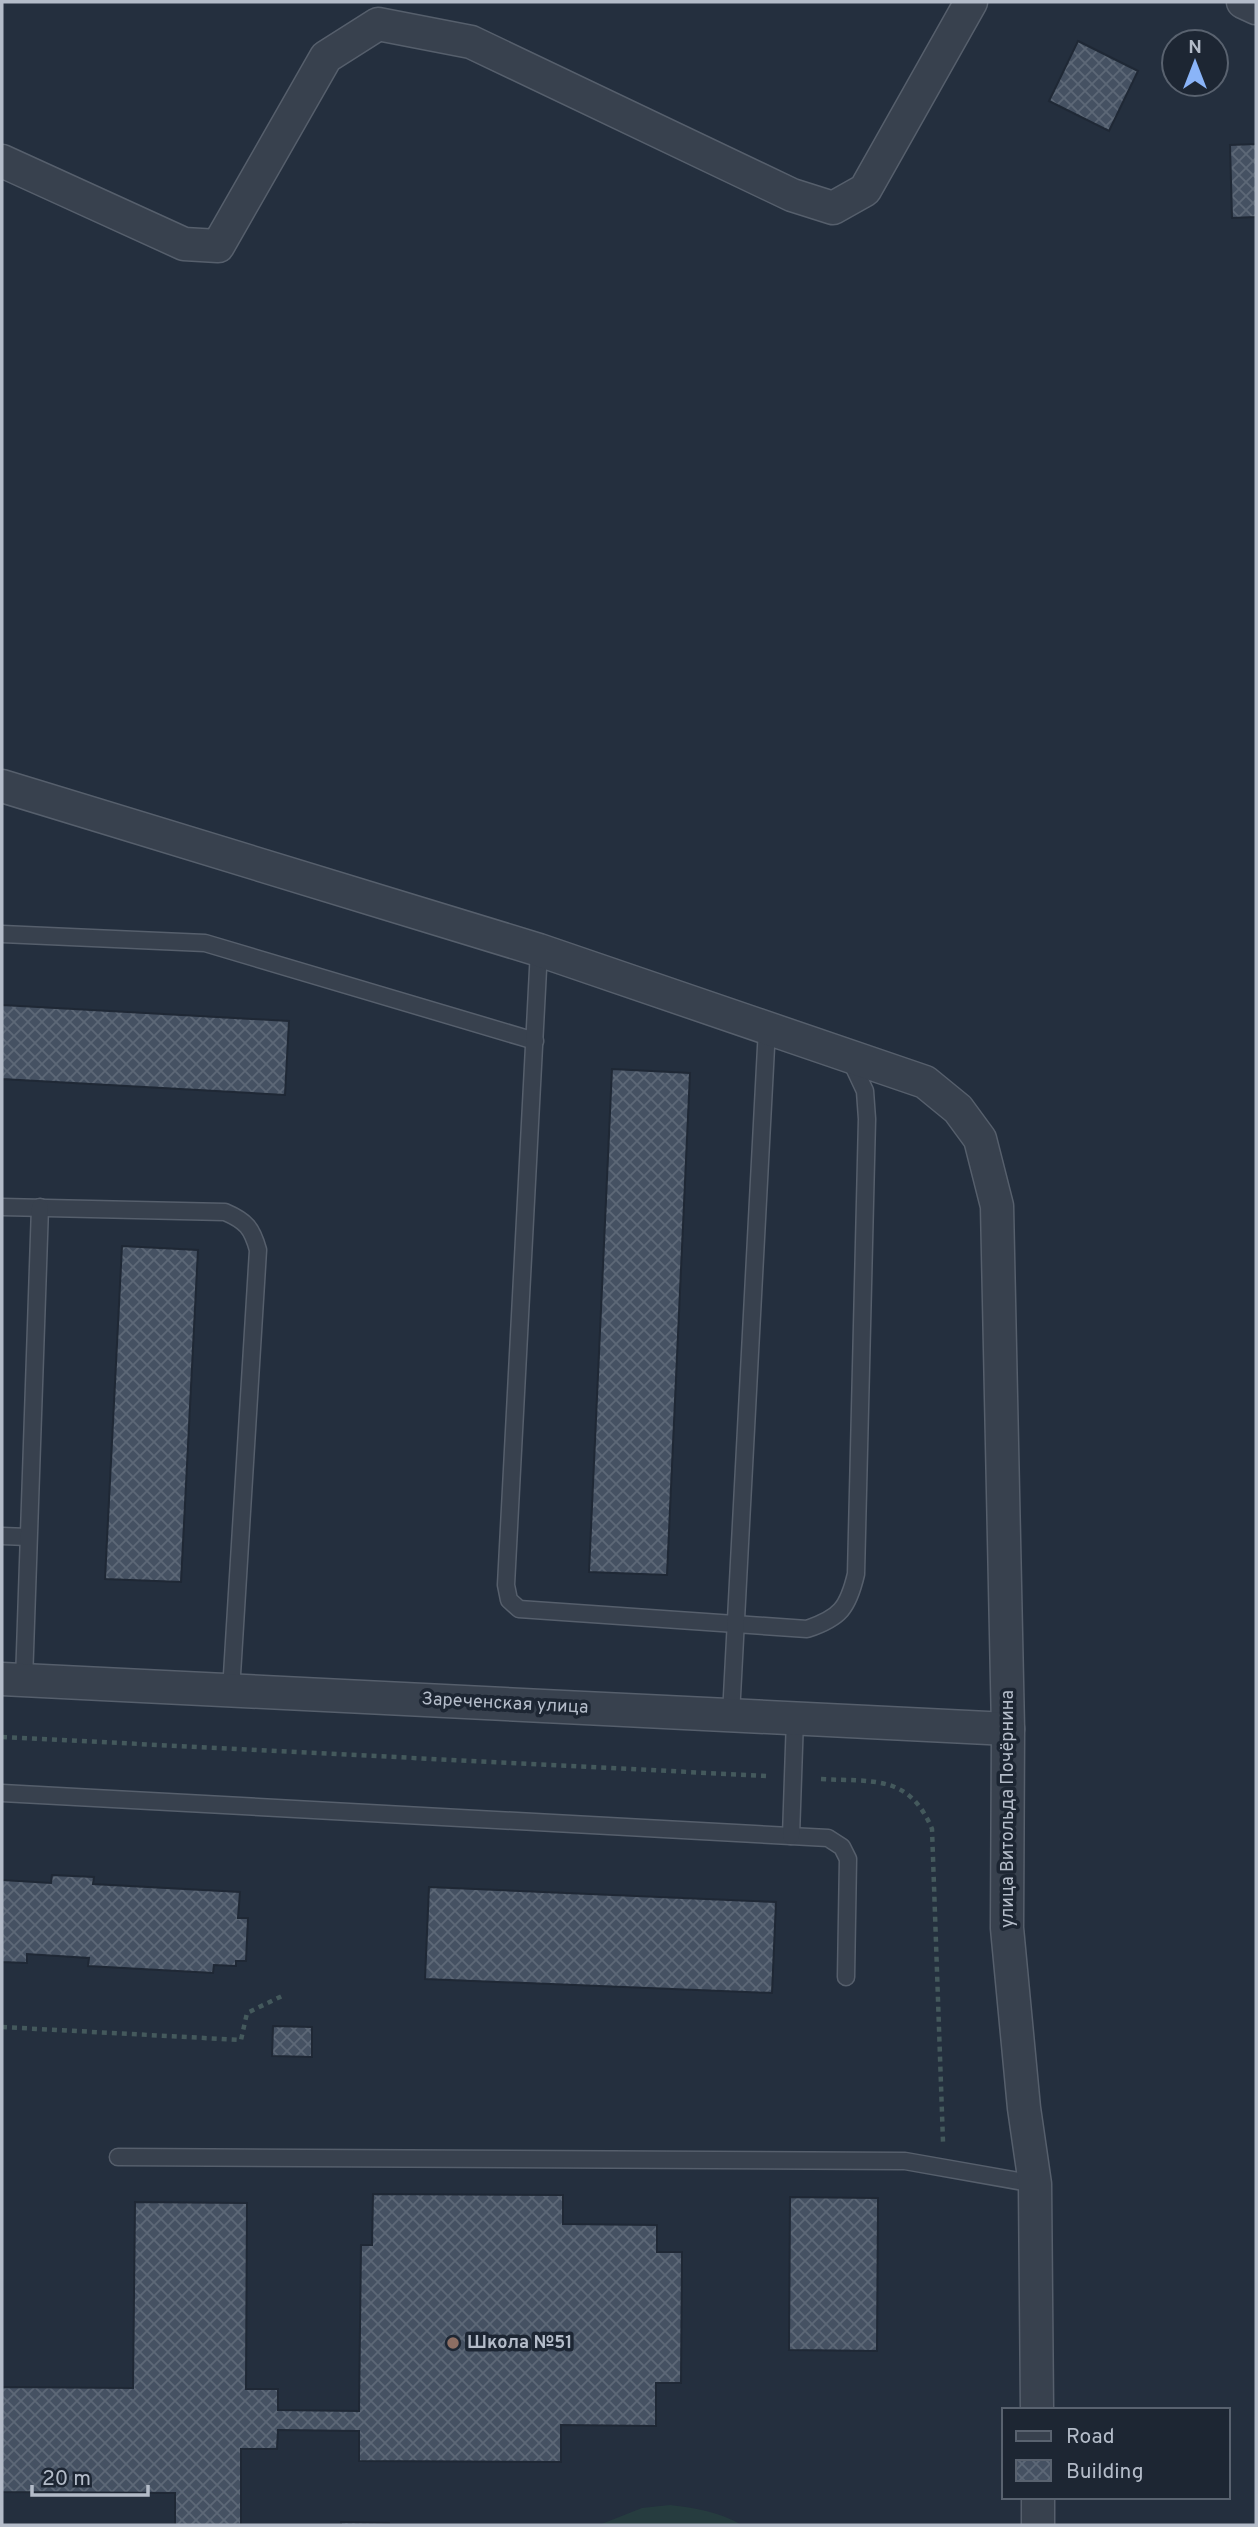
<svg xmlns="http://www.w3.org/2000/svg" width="1258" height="2527" font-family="Overpass,sans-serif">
  <defs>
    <pattern id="building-cross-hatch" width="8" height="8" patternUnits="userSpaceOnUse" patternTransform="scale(1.75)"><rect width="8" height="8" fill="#455162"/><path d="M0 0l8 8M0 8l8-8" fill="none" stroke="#5d6877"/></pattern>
  </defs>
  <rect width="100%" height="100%" fill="#242f3e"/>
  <path fill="#263c3f" d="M670,2505c26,3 49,7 72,20h-143l43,-17z"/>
  <g fill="url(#building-cross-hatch)" stroke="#1f2835" stroke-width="2">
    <path d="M1078,41l60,30 -29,60 -60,-30z"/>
    <path d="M1256,144v73l-24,1 -2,-73z"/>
    <path d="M2,1005l287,16 -4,74 -283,-16z"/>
    <path d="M612,1069l78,4 -23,502 -78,-3z"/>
    <path d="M122,1246l76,4 -17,332 -76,-3z"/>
    <path d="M52,1875l42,2 -1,7 147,8 -2,26h10l-2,43h-10v5l-22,-1 -1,8 -125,-7 1,-8 -62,-4v9l-25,-1v-82l49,3z"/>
    <path d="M429,1887l347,15 -4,91 -347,-14z"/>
    <path d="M273,2026l39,1v30l-40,-1z"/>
    <path d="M373,2194l190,1v29l94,1v27h25l-1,131h-25v43l-95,-1v37l-202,-1v-30l-81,-1 -1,19h-36v76h-66v-32l-173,-1v-105l131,1 2,-186 112,1 -1,186h32v21l81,1 2,-166h11z"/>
    <path d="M790,2197l88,1 -1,153 -88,-1z"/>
    <path d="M341,2522l48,1v2h-48z"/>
  </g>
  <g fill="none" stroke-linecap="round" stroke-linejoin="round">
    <g stroke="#565f6c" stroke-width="19">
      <g id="service">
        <path d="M2,934l203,9 330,98"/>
        <path d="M539,950l-33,635 3,15 10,9 288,20c33,-11 41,-21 49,-55l11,-455 -2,-28 -15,-32"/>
        <path d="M2,1207l223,5c21,9 27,16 33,38l-27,441"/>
        <path d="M2,1536l26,1"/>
        <path d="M24,1681l16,-474"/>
        <path d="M731,1715l36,-687"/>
        <path d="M2,1793l826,45 14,9 6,12 -2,118"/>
        <path d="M791,1836l4,-118"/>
        <path d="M118,2157l787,4 130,23"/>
      </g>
    </g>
    <g stroke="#565f6c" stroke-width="35">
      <g id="minor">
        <path d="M1243,2l13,6"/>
        <path d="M2,161l182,83 34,2 108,-189 52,-33 93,18 321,153 41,13 32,-18 106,-188"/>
        <path d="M2,786l537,164 386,132 33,27 22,30 17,67 11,523 -1,199 17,180 11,76 2,226"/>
        <path d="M2,1679l1006,50"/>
        <path d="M1038,2497v28"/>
      </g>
    </g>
    <g stroke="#44595c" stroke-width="4.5" stroke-dasharray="5 5" stroke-linecap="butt">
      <path d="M2,1737l765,39"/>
      <path d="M821,1779c52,3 88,-5 111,50l11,313"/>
      <path d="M2,2027l239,13 6,-27 35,-17"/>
    </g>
    <use href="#service" stroke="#38414e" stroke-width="16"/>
    <use href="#minor" stroke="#38414e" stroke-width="32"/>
  </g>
  <circle fill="#8d6e63" stroke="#1d2633" stroke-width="2.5" cx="453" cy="2343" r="7"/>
  <g text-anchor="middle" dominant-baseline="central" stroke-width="7" stroke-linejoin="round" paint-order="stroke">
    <g font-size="18" fill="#b4bcc9" stroke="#1d2633">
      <text transform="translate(505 1704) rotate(3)">Зареченская улица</text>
      <text transform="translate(1008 1809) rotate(-90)">улица Витольда Почёрнина</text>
    </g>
    <g font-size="18" font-weight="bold" fill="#b4bcc9" stroke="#1d2633" text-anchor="start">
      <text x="467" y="2343">Школа №51</text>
    </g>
  </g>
  <rect width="1258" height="2527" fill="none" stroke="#b4bcc9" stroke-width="7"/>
  <rect x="1002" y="2408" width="228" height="91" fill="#1d2633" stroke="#59626f" stroke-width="2"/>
  <rect x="1016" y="2431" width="35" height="10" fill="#38414e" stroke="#59626f" stroke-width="2"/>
  <text x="1066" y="2443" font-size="21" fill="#b4bcc9">Road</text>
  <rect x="1016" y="2460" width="35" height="21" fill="url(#building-cross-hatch)" stroke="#59626f" stroke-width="2"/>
  <text x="1066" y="2478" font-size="21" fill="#b4bcc9">Building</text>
  <g transform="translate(1195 63)"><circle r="33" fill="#1d2633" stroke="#59626f" stroke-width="2"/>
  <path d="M0-5L12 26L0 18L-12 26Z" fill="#8ab4f8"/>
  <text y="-10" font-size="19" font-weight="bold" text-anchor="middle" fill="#b4bcc9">N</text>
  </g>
  <path d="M32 2485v10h116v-10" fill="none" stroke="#b4bcc9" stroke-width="3.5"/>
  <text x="42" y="2485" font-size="21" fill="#b4bcc9" stroke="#1d2633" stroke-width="5" paint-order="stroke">20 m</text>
</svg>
